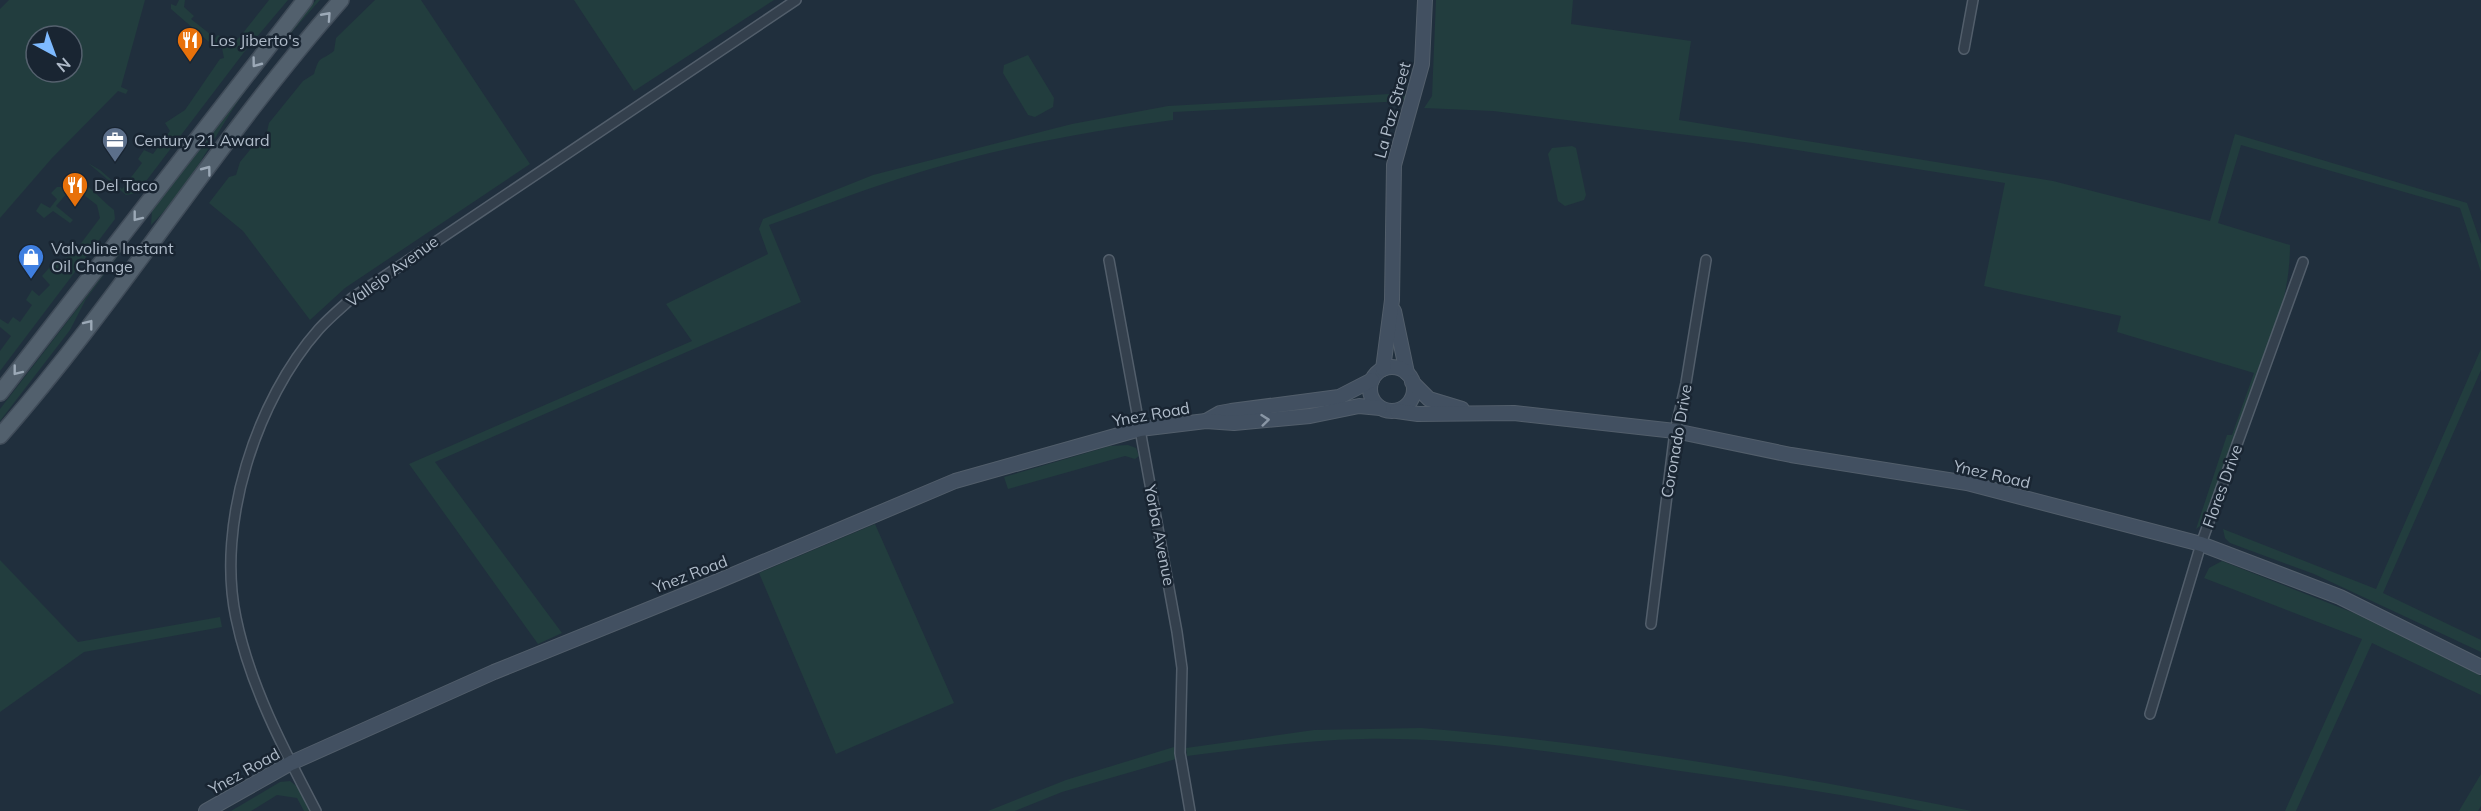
<svg xmlns="http://www.w3.org/2000/svg" width="2481" height="811" font-family="Mulish,sans-serif">
  <rect width="100%" height="100%" fill="#202f3d"/>
  <g fill="#223d3e" fill-rule="evenodd">
    <path d="M9,0h136l-24,87 7,3 -2,4 -8,-3 -66,67 -52,60v-209zM36,36h36v36h-36z"/>
    <path d="M179,0h6l-1,7 10,9 -3,3 24,19 3,-3 14,7 7,-4 30,-38h19l-43,51 -108,142 -11,2 -38,-32 12,7 22,19 20,-26 -4,-4 6,-9 9,4 17,-23 -5,-8 20,-13 35,-51 4,-1 -2,-10 -5,1 -46,-40v-5l5,2z"/>
    <path d="M316,0h4c-33,37 -68,78 -94,120 -22,36 -45,76 -75,105l1,-15 115,-151z"/>
    <path d="M375,0h46l109,164 -185,124 -35,32 -67,-89 -34,-28 20,-26 7,-2 4,-13 14,-17 12,-9 3,-13 34,-42 11,-7c6,-20 6,-12 20,-23l2,-13z"/>
    <path d="M574,0h200l-140,91z"/>
    <path d="M1436,0h137l-2,24 120,17 -12,79 374,61 157,40 25,-87 232,69 14,41v28l-21,-64 -219,-63 -23,78 72,22c0,53 -19,97 -36,146 -16,43 -32,87 -47,130l-11,8 31,-94h5l22,-62 -137,-41 4,-16 -137,-30 21,-103 -253,-40 -259,-32 -69,-3 8,-12z"/>
    <path d="M1028,55l26,43 -1,9 -18,10 -7,-2 -25,-42 1,-8z"/>
    <path d="M1408,93l-2,8 -233,11v8c-93,12 -186,30 -275,59 -44,14 -86,31 -129,46l32,77 -366,160 127,171 -24,11 -129,-180 283,-123 -26,-37 102,-50 -9,-25 4,-10 110,-44 199,-51 96,-18z"/>
    <path d="M1572,146l4,2 10,47 -2,5 -19,6 -7,-5 -10,-47 4,-6z"/>
    <path d="M70,175l8,2 31,29 5,4 1,9 -115,152v-20l11,-15 -11,-9v-8l8,5 5,-7 7,5 12,-17 -6,-5 6,-10 7,6 11,-11 -8,-9 8,-9 23,-13 27,-36 -3,-13 -29,-22z"/>
    <path d="M57,187h8l13,10 -10,-5 -12,14 17,14 -3,3 -17,-12 -9,7 -8,-7 5,-8 9,5 7,-9 -6,-6z"/>
    <path d="M137,231l-51,68 -16,31 -70,91v-12z"/>
    <path d="M2481,349v21l-98,223 98,47v12l-167,-78 -84,-31 -5,-5 -2,-9 153,60z"/>
    <path d="M1128,445l8,3 3,8 -4,3 -10,-3 -117,33 -4,-12 106,-31z"/>
    <path d="M875,524l79,179 -118,51 -77,-181z"/>
    <path d="M0,560l78,82 142,-25 2,10 -138,25 -84,60z"/>
    <path d="M2222,561l132,52 127,63v19l-109,-52 -76,168h-11l77,-172 -158,-61 5,-10z"/>
    <path d="M1421,728c185,15 369,47 551,83h-49c-82,-18 -166,-29 -250,-41 -103,-16 -206,-33 -310,-31 -60,1 -117,10 -176,17l-1,-8 128,-18z"/>
    <path d="M1174,747l2,12 -114,33 -47,19h-27l78,-31z"/>
    <path d="M2481,774v32l-3,5h-19z"/>
    <path d="M290,781l9,7 12,23h-7l-7,-13 -20,-3 -26,16h-20l49,-29z"/>
  </g>
  <g fill="none" stroke-linecap="round" stroke-linejoin="round">
    <g stroke="#525e6b" stroke-width="12">
      <g id="street">
        <path d="M1964,49l9,-49"/>
        <path d="M1109,260l68,372 5,36 -2,85 10,58"/>
        <path d="M1651,624l24,-193 11,-48 20,-123"/>
        <path d="M2150,714l51,-170 102,-282"/>
        <path d="M316,811c-32,-61 -66,-125 -80,-193 -20,-94 20,-218 83,-289 10,-11 22,-21 33,-31l444,-298"/>
      </g>
    </g>
    <g stroke="#525e6b" stroke-width="16">
      <g id="secondary">
        <path d="M1394,311l13,62"/>
        <circle cx="1392" cy="389" r="22"/>
        <path d="M1383,369l9,-69 2,-135 28,-101 3,-64"/>
        <path d="M1412,382l17,17 33,10"/>
        <path d="M1397,411l21,3 96,-1 161,18 116,24 176,28 234,61 139,53 141,70"/>
        <path d="M1206,421l14,-8 11,-2 108,-14 33,-17"/>
        <path d="M206,811l85,-48 203,-91 222,-90 239,-101 185,-52 66,-8 28,2 76,-7 49,-10 21,2"/>
      </g>
    </g>
    <g stroke="#404c59" stroke-width="18">
      <g id="primary">
        <path d="M0,393l305,-393"/>
        <path d="M0,436c122,-139 219,-298 341,-436"/>
      </g>
    </g>
    <use href="#street" stroke="#34404d" stroke-width="9"/>
    <use href="#secondary" stroke="#425061" stroke-width="14"/>
    <use href="#primary" stroke="#52606d" stroke-width="15"/>
  </g>
  <defs><path id="oneway-chevron" d="M-2-3.5L2.5 0L-2 3.5" fill="none" stroke-width="1.6" stroke-linecap="round" stroke-linejoin="round" transform="scale(1.5)"/></defs>
  <g stroke="#9ca9b7">
    <use href="#oneway-chevron" transform="translate(327 16) rotate(-48)"/>
    <use href="#oneway-chevron" transform="translate(256 63) rotate(127)"/>
    <use href="#oneway-chevron" transform="translate(207 170) rotate(-53)"/>
    <use href="#oneway-chevron" transform="translate(137 217) rotate(128)"/>
    <use href="#oneway-chevron" transform="translate(89 324) rotate(-52)"/>
    <use href="#oneway-chevron" transform="translate(17 371) rotate(128)"/>
  </g>
  <use stroke="#8996a5" href="#oneway-chevron" transform="translate(1265 420) rotate(-6)"/>
  <defs>
    <g id="restaurant-pin" transform="scale(1.35)"><path d="M0 17L-7.5 6A9.5 9.5 0 1 1 7.5 6Z" fill="#e8710a" stroke="#192532"/><path d="M-5-6h1v4h1v-4h1v4h1v-4h1v5L-1.5 .5V6h-2V.5L-5-1ZM5-6V6H3V1.5H1.5Q1.5-4 5-6Z" fill="#fff"/></g>
    <g id="office-pin" transform="scale(1.35)"><path d="M0 17L-7.5 6A9.5 9.5 0 1 1 7.5 6Z" fill="#5c6f8a" stroke="#192532"/><path d="M-6-3h4V-5.5h4V-3h4V5H-6ZM-1-4.5V-3h2v-1.5ZM-6 0V1H6V0Z" fill="#fff"/></g>
    <g id="shop-pin" transform="scale(1.35)"><path d="M0 17L-7.5 6A9.5 9.5 0 1 1 7.5 6Z" fill="#3f7fe0" stroke="#192532"/><path d="M-5-2.5h2.3a2.7 3.5 0 0 1 5.4 0H5L5.5 6h-11ZM-1.5-2.5h3a1.5 2.3 0 0 0-3 0Z" fill="#fff"/></g>
  </defs>
  <g fill-rule="evenodd">
    <use href="#restaurant-pin" x="190" y="40"/>
    <use href="#office-pin" x="115" y="140"/>
    <use href="#restaurant-pin" x="75" y="185"/>
    <use href="#shop-pin" x="31" y="257"/>
  </g>
  <g text-anchor="middle" dominant-baseline="central" stroke-width="5" stroke-linejoin="round" paint-order="stroke">
    <g font-size="16" fill="#afbbc9" stroke="#192532" text-anchor="start">
      <text x="210" y="40">Los Jiberto's</text>
      <text x="134" y="140">Century 21 Award</text>
      <text x="94" y="185">Del Taco</text>
      <text x="51" y="248">Valvoline Instant<tspan x="51" dy="18">Oil Change</tspan></text>
    </g>
    <g font-size="16" fill="#afbbc9" stroke="#192532">
      <text transform="translate(1392 110) rotate(-75)">La Paz Street</text>
      <text transform="translate(392 271) rotate(-36)">Vallejo Avenue</text>
      <text transform="translate(1151 414) rotate(-10)">Ynez Road</text>
      <text transform="translate(1676 441) rotate(-80)">Coronado Drive</text>
      <text transform="translate(1992 474) rotate(13)">Ynez Road</text>
      <text transform="translate(2222 486) rotate(-70)">Flores Drive</text>
      <text transform="translate(1160 535) rotate(79)">Yorba Avenue</text>
      <text transform="translate(690 574) rotate(-21)">Ynez Road</text>
      <text transform="translate(244 771) rotate(-29)">Ynez Road</text>
    </g>
  </g>
  <g transform="translate(54 54) rotate(139)"><circle r="28" fill="#192532" stroke="#55616e" stroke-width="1.5"/>
  <path d="M0-4.5L10 22L0 15L-10 22Z" fill="#7ebaff"/>
  <text y="-9" font-size="16" font-weight="bold" text-anchor="middle" fill="#afbbc9">N</text>
  </g>
</svg>
